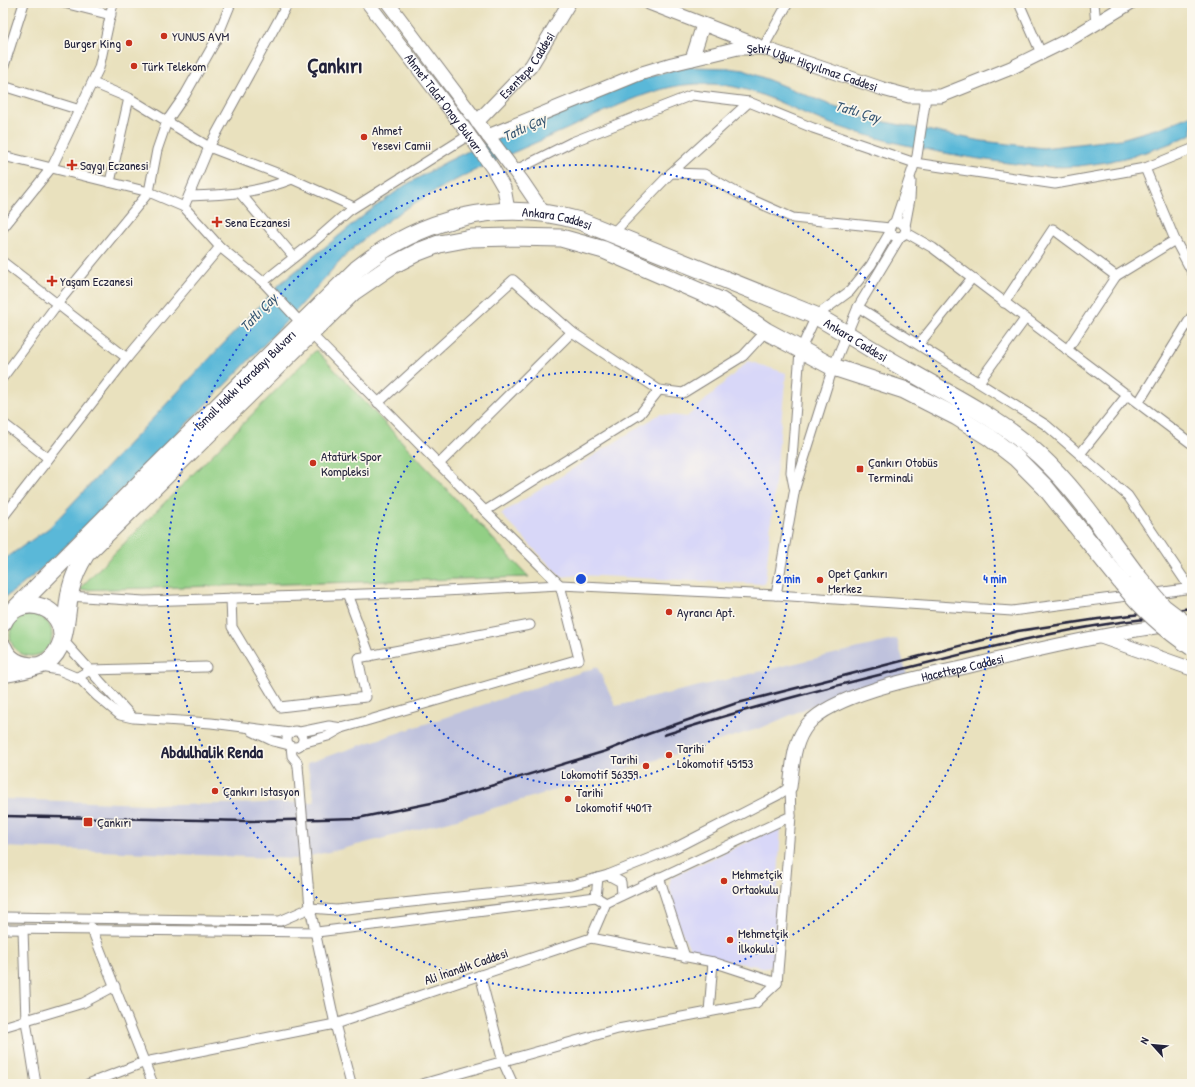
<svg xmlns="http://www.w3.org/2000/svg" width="1195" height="1087" font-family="'Patrick Hand',sans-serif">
  <rect width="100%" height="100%" fill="#fbf7ec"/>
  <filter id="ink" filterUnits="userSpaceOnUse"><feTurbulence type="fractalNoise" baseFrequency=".025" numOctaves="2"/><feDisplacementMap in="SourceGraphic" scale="8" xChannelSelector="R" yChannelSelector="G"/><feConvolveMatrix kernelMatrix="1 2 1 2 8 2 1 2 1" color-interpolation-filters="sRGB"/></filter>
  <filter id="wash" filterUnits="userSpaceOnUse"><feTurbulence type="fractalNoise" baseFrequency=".012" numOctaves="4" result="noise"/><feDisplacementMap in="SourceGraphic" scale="16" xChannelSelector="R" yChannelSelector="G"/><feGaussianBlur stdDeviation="0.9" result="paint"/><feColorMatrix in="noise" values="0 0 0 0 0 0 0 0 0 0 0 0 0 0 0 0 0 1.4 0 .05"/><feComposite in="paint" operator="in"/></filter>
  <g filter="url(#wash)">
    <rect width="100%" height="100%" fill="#e9e1be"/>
    <g fill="#d8d7f8">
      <path d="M748,361l38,12 -21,211 -186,-9 -18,2 -60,-63 159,-100 27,3z"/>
      <path d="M781,827l-8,137 -5,4 -70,-12 -7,-5 -11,-22 -11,-44 2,-8z"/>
    </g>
    <path fill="#bfc2dd" d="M897,639l10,36 -91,29 -55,24 -138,42 -173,51 -112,29 -43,9 -292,-12v-48l173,6 139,-3 -8,-39 290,-96 19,39z"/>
    <g fill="#92cf85" stroke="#5a7860">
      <path d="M316,350l213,227 -451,13z"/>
      <circle cx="31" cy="635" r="21"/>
    </g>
    <path fill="#5ab8d8" stroke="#3e6d8a" d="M692,67l36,1 16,2 116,47 122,24 61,7 78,-9 44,-13 27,-11v19c-36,17 -75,28 -114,32 -35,3 -71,-3 -105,-8 -48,-8 -96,-18 -142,-34 -54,-20 -86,-46 -147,-39 -38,4 -87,31 -124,47 -66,29 -133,57 -190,102 -35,27 -61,65 -92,96 -50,53 -101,103 -152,155 -38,38 -79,84 -123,114v-39l46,-32 232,-245 87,-71 36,-26 42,-24 51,-25 142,-57 37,-11z"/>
  </g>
  <g filter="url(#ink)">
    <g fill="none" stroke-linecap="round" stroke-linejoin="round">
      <g stroke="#86827c" stroke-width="11">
        <g id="street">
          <path d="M64,3l47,12"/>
          <path d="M1019,3l22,50"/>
          <path d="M1094,3l2,21"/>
          <path d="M763,48l25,-45"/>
          <path d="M3,69l21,-66"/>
          <path d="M93,83l36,15 80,49 83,32 62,28"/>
          <path d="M3,86l77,24"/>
          <path d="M3,156l146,36 35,15 36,40 43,35 38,41"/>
          <path d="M1145,168l30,72 17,32"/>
          <path d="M514,171l58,-29 120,-47 57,7 64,26 102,35 140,21 90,-16 47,-19"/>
          <path d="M671,173l33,1 37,21 52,23 97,10"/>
          <path d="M110,182l19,-84"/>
          <path d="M240,193l54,64"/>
          <path d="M189,196c38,-1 67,-3 103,-17"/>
          <path d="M184,207l25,-60 79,-144"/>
          <path d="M895,222l22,-66 9,-59"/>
          <path d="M905,226l5,-27 1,-18"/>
          <path d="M3,228l49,-61 47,-99 14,-65"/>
          <path d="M905,232l28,16 259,196"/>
          <path d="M612,234l59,-61 78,-71"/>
          <path d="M3,262l124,96"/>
          <path d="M1116,276l59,-36"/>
          <path d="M263,282l53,-42 34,-30 119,-75"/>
          <path d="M1004,303l49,-74 63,47 -49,74"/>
          <path d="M858,307l188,118 82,71 62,92"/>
          <path d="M919,344l53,-66"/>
          <path d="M3,377l55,-74 91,-111 8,-42 10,-29 18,-26 31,-55 15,-37"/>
          <path d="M979,382l46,-63"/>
          <path d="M1139,402l53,-86"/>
          <path d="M378,403l135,-123 59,52 87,58 24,3 60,-37 23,-25"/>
          <path d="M3,423l45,35"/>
          <path d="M1080,454l48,-60"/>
          <path d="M439,464l133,-132"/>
          <path d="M794,487l-3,-15 9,-121 16,-35 34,-25 21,-26 19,-33 2,-8 3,-2h6l5,6 -1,6 -5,3 -6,-1 -4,-4"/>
          <path d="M485,511l155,-97 19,-24"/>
          <path d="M3,517l124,-159 93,-111"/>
          <path d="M347,594l23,62"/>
          <path d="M1150,594l42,-6"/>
          <path d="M776,595l19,-107 38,-121 25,-60 42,-70"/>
          <path d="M69,596l75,5 282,-9 134,-7 216,10 236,16 123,-16"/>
          <path d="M231,598l1,29 48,80 86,-10 -8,-39 172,-33"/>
          <path d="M62,639l70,78"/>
          <path d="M41,667l18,3 21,9 17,17 23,19 13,3 78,5 79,10"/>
          <path d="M76,678l14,-8 116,-3"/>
          <path d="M252,731l21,10 16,4"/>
          <circle cx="295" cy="739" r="8"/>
          <path d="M300,732l29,-6 13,2"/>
          <path d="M302,743l26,-7 14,-8 237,-69 -19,-74 -75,-74 -174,-177"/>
          <path d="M291,746l1,10 5,6 1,4"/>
          <path d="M608,875l13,7 1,13"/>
          <path d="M659,877l26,80"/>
          <path d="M308,884l2,24 25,116 16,60"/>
          <path d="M596,897l2,-19"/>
          <path d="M3,917l277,4 30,-13 26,2 236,-25 36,-10 67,-27 103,-53 12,-8"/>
          <path d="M91,927l62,157"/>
          <path d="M3,929l314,3 279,-35 10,6"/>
          <path d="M23,929l3,92 10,63"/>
          <path d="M591,938l122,24 64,21"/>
          <path d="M480,975l23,87 10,22"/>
          <path d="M709,1012l4,-50"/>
          <path d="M3,1027l80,-24 32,-17"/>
          <path d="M88,1084l57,-22 190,-38 256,-86 15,-35 185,-87 -1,-29"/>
          <path d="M422,1084l196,-55 138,-26 21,-20 14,-167"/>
        </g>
      </g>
      <g stroke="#86827c" stroke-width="15">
        <g id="secondary">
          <path id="s1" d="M368,3l99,129 26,37 11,19 4,22"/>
          <path d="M388,3l134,178 21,31"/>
          <path d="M649,3l108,42"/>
          <path d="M692,59l11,-34"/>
          <path id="s2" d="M477,122l54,-56 38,-63"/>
          <path id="s3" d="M488,136l151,-62 33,-10 66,-16h25l120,41 26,7h32l70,-28 61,-30 58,-35"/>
          <path d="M1101,637l91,32"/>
          <path id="s4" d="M790,787c3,-22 3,-45 18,-63 27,-31 117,-48 158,-57 67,-17 135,-33 204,-42"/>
        </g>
      </g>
      <g stroke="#86827c" stroke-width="19">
        <g id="highway">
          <path id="s5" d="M16,608l127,-128 214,-211c65,-52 144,-71 223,-48l236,95c29,16 57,35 86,51 47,28 96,50 137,88 38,35 67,80 99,122"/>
          <path d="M3,623c13,-29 58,-21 59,12"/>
          <path d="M3,647c5,13 18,19 32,19"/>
          <path d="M3,674c14,-3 32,-5 44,-12 22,-15 18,-51 24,-74 3,-13 8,-23 15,-34l267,-262 38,-26 27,-14 21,-8 32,-6 41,-1 49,1 43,12 117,51 45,30 67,36 71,23 53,27 32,20 27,21 29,29 78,97"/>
        </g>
      </g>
      <use href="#street" stroke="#fff" stroke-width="9"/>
      <use href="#secondary" stroke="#fff" stroke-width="13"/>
      <use href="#highway" stroke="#fff" stroke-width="17"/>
      <g stroke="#22223b" stroke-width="2.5">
        <path d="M664,735c83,-27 166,-48 251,-69 91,-23 183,-46 277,-51"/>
        <path d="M3,816l246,5 109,-3 83,-17 165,-50 42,-17 86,-30 284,-73 80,-12 94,-11"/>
      </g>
      <g stroke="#86827c" stroke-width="11" stroke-linecap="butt">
        <path id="street-bridge" d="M298,766l10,118"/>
      </g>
      <g stroke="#86827c" stroke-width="19" stroke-linecap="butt">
        <g id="highway-bridge">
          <path d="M1138,577l25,30 29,22"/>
          <path d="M1123,584c20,25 42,45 69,63"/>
        </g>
      </g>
      <use href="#street-bridge" stroke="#fff" stroke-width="9"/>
      <use href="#highway-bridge" stroke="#fff" stroke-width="17"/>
    </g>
  </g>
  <g fill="none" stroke="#1d4ed8" stroke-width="2" stroke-dasharray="2 4">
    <circle cx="581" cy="579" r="207"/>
    <circle cx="581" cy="579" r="414"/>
  </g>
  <g fill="#c8321e" stroke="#fbf7ec" stroke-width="1.5">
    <circle cx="164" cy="36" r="4"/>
    <circle cx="129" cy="43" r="4"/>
    <circle cx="134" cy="66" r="4"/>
    <circle cx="364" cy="137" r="4"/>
    <path d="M70 159h4v4h4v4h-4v4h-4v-4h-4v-4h4z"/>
    <path d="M215 216h4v4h4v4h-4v4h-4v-4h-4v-4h4z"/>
    <path d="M50 275h4v4h4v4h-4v4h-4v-4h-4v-4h4z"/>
    <circle cx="313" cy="463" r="4"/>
    <rect x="856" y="465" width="8" height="8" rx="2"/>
    <circle cx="820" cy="580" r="4"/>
    <circle cx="669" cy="612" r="4"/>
    <circle cx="669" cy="755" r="4"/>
    <circle cx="646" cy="766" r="4"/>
    <circle cx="215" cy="791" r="4"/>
    <circle cx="568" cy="799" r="4"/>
    <rect x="83" y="817" width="10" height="10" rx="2"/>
    <circle cx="724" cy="881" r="4"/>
    <circle cx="730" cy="940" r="4"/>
  </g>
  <g text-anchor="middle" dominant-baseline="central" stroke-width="3.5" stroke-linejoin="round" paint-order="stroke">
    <g font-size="13" fill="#22223b" stroke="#fbf7ec" text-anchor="start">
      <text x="172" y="36">YUNUS AVM</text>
      <text x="121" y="43" text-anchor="end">Burger King</text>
      <text x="142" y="66">Türk Telekom</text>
      <text x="372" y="130">Ahmet<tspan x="372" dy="15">Yesevi Camii</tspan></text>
      <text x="80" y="165">Saygı Eczanesi</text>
      <text x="225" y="222">Sena Eczanesi</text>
      <text x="60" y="281">Yaşam Eczanesi</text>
      <text x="321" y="456">Atatürk Spor<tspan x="321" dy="15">Kompleksi</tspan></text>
      <text x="868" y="462">Çankırı Otobüs<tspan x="868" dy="15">Terminali</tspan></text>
      <text x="828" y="573">Opet Çankırı<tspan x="828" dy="15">Merkez</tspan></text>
      <text x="677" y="612">Ayrancı Apt.</text>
      <text x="677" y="748">Tarihi<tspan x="677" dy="15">Lokomotif 45153</tspan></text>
      <text x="638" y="759" text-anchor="end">Tarihi<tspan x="638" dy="15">Lokomotif 56359</tspan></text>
      <text x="223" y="791">Çankırı Istasyon</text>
      <text x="576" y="792">Tarihi<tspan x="576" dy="15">Lokomotif 44017</tspan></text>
      <text x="97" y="822">Çankırı</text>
      <text x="732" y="874">Mehmetçik<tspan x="732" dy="15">Ortaokulu</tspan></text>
      <text x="738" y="933">Mehmetçik<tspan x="738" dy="15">İlkokulu</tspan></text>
    </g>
    <g font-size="13" fill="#22223b" stroke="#fbf7ec">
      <text stroke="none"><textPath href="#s2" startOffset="76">Esentepe Caddesi</textPath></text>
      <text stroke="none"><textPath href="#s3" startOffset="343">Şehit Uğur Hiçyılmaz Caddesi</textPath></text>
      <text stroke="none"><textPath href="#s1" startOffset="126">Ahmet Talat Onay Bulvarı</textPath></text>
      <text stroke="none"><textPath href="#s5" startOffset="695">Ankara Caddesi</textPath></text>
      <text stroke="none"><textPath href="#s5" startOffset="1019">Ankara Caddesi</textPath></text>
      <text stroke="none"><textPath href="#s5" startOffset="323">İsmail Hakkı Karadayı Bulvarı</textPath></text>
      <text stroke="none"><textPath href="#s4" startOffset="233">Hacettepe Caddesi</textPath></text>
      <text transform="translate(466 966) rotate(-19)">Ali İnandık Caddesi</text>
    </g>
    <g font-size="14" font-style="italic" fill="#365672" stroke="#fbf7ec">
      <text transform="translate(858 111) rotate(16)">Tatlı Çay</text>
      <text transform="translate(524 127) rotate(-25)">Tatlı Çay</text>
      <text transform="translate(258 312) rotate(-46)">Tatlı Çay</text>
    </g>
    <g font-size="17" font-weight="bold" fill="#22223b" stroke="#fbf7ec">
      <text x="212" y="751">Abdulhalik Renda</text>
    </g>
    <g font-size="21" font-weight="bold" fill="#22223b" stroke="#fbf7ec">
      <text x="335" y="65">Çankırı</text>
    </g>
  </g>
  <circle cx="581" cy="579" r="6" fill="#1d4ed8" stroke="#fbf7ec" stroke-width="2"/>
  <g font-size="12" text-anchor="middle" font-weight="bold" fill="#1d4ed8" stroke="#fbf7ec" stroke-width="3.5" stroke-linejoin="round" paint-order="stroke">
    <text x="788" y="583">2 min</text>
    <text x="995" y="583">4 min</text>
  </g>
  <rect width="1195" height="1087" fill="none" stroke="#fbf7ec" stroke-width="16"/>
  <g transform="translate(1153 1045) rotate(297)" stroke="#fbf7ec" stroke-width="3" paint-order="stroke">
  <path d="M0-3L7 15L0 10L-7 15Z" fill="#22223b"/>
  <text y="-6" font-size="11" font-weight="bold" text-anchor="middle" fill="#22223b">N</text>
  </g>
</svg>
